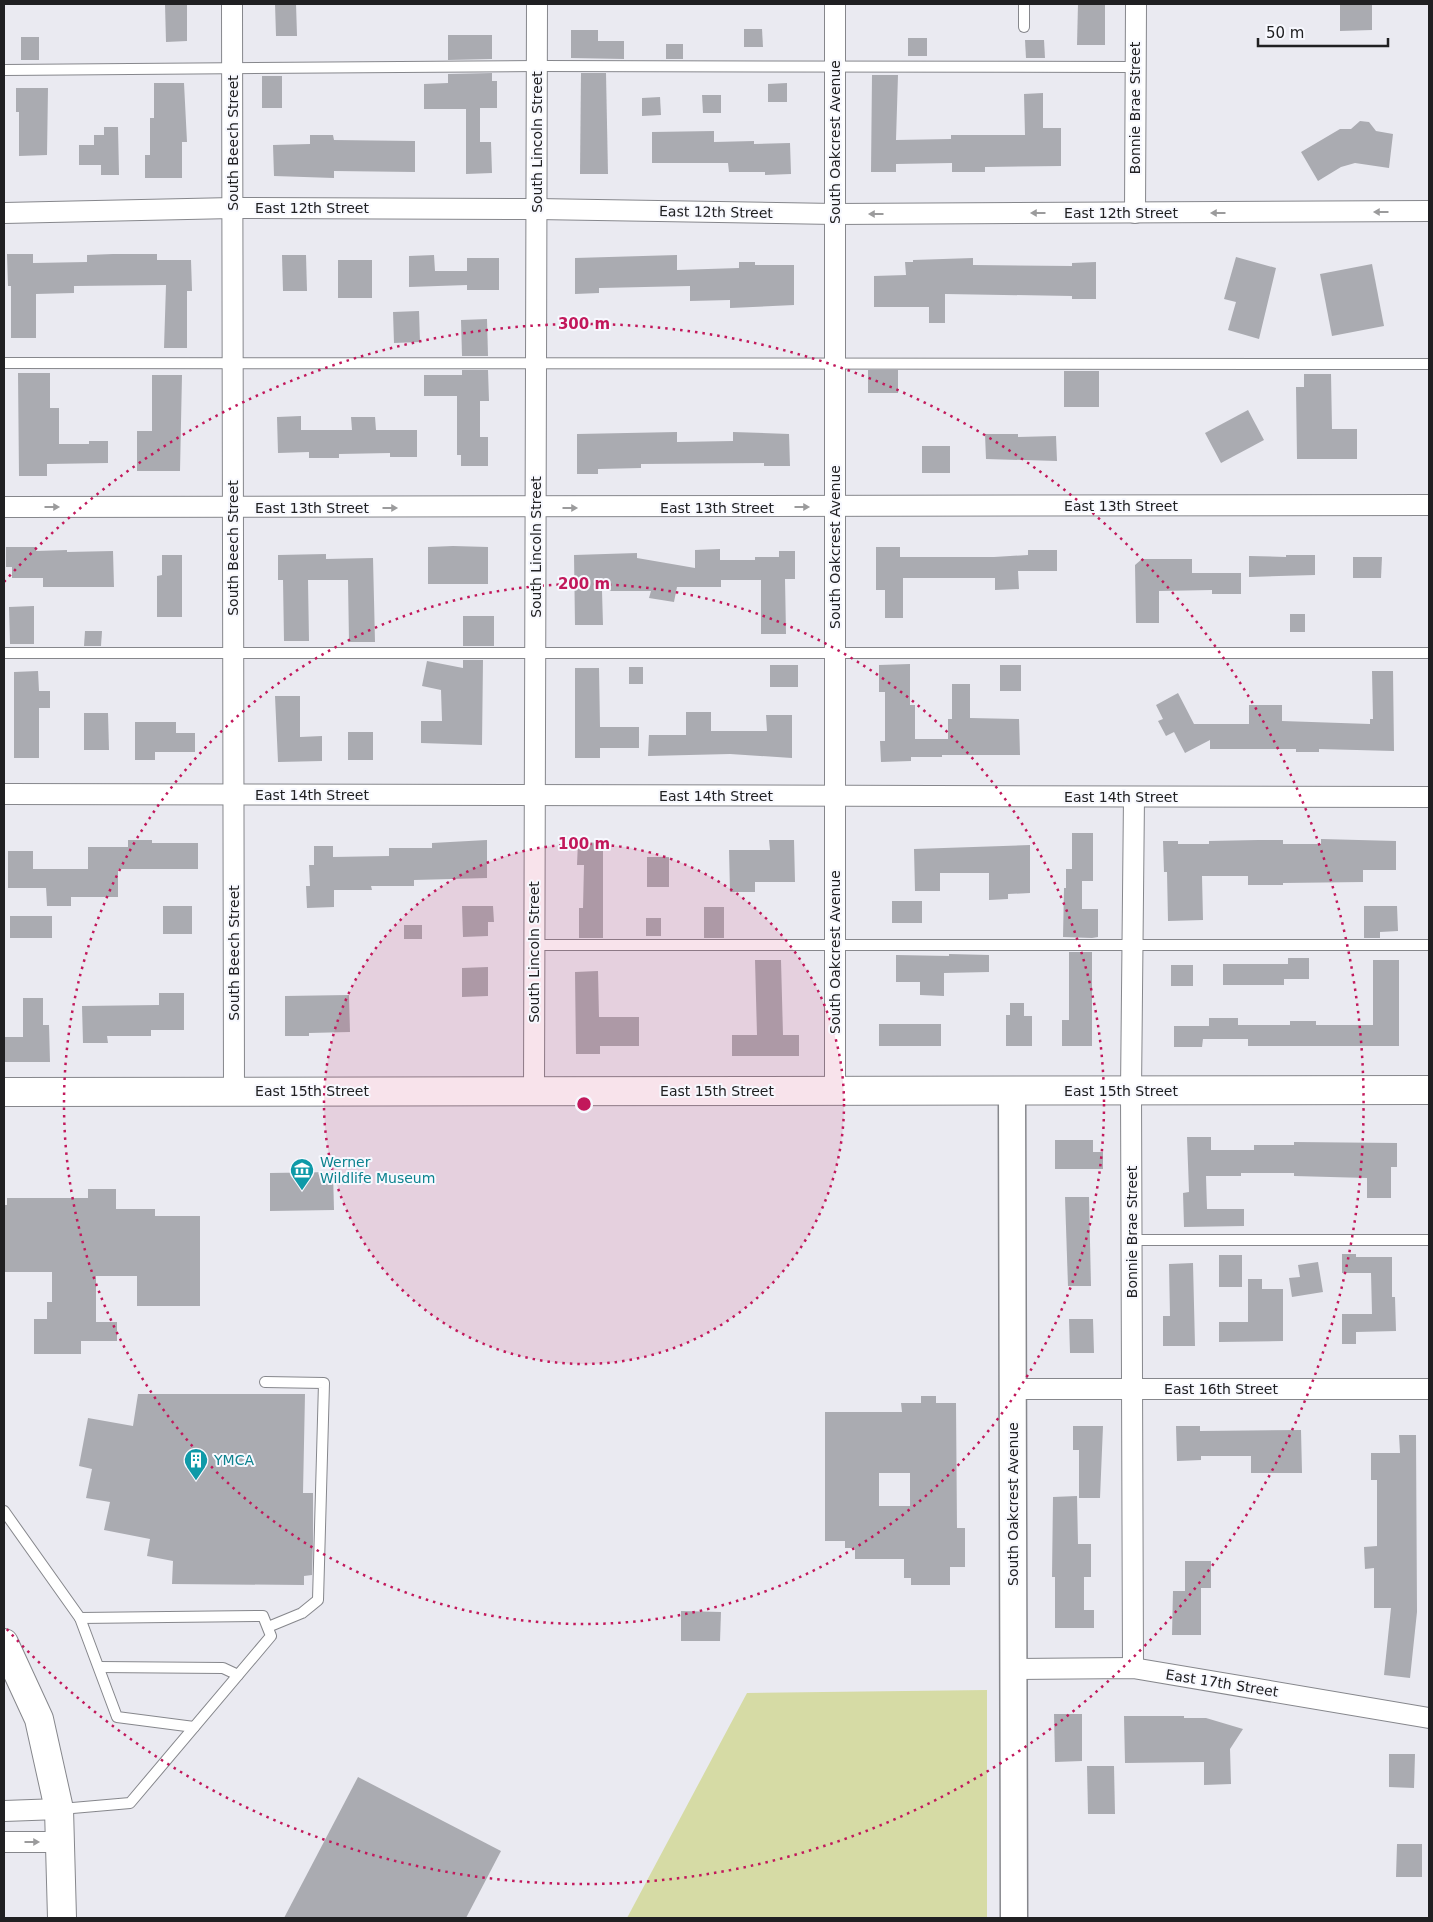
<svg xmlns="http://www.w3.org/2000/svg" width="1433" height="1922" font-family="'DejaVu Sans',sans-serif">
  <rect width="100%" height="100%" fill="#eaeaf1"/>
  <path fill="#d6dba5" d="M987,1690v228h-360l120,-225z"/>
  <g fill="#aaabb1" fill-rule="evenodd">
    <path d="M165,4h22v37l-21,1z"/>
    <path d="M275,4h21l1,32h-21z"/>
    <path d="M1078,4h27v41h-28z"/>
    <path d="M1340,4h32v26l-32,1z"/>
    <path d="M744,29h18l1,18h-19z"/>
    <path d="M571,30h27v11h26v18l-53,-1z"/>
    <path d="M448,35h44v24l-44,1z"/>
    <rect x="21" y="37" width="18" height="23"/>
    <rect x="908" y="38" width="19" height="18"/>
    <path d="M1025,40h19l1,18h-19z"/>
    <rect x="666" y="44" width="17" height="15"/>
    <path d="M492,73v8h5v27h-17v34h11l1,31 -26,1v-65h-42v-25l24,-1v-9z"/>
    <path d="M581,73h25l2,101h-28z"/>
    <path d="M872,75h26l-2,65 55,-1v-4h74l-1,-41 19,-1v35h18v38l-76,1v5h-33v-9l-56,1v8h-25z"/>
    <rect x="262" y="76" width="20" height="32"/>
    <path d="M154,83h30l3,59h-5v36h-37v-23h5v-37h4z"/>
    <path d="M787,83v19h-19v-18z"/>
    <path d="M16,88h32l-1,67 -28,1v-44h-3z"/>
    <path d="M702,95h19v18h-18z"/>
    <path d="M660,97l1,18 -19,1v-18z"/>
    <path d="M1360,121l9,1 7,9 17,3 -4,34 -34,-5 -14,4 -23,14 -17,-29 39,-23h11z"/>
    <path d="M104,127h14l1,48h-18v-10h-22v-20h15v-10h10z"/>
    <path d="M714,131v11l40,-1v3l36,-1 1,31 -26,1v-3h-36l-1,-9h-76v-31z"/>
    <path d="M310,135h23l1,5 81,1v31l-81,-1v7l-60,-2 -1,-31 37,-1z"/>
    <path d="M7,254h26v9l54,-1v-7l26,-1h44v6h34l1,31h-5v57h-23l2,-63 -92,1v7l-38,1v44h-25v-52h-3z"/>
    <path d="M282,255h24l1,36h-24z"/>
    <path d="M434,255l1,16h32v-13h32v32h-32v-5l-58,2v-31z"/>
    <path d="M677,255v15l62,-2v-6h16v3h39v40l-64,3v-8l-40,1v-15l-91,2v5l-24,1v-36z"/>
    <path d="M1236,257l40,11 -17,71 -31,-9 8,-28 -12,-3z"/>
    <path d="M973,258v7l99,1v-3l24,-1v37h-24v-3l-127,-2v29h-16v-16h-55v-31l32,-1 -1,-13h8v-2z"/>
    <rect x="338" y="260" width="34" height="38"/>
    <path d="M1372,264l12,62 -52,10 -12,-62z"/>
    <path d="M419,311l1,31 -26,1 -1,-31z"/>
    <path d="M487,319l1,37h-26l-1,-36z"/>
    <path d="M462,370h26l1,31h-9v36h8v29h-27v-11h-4v-59h-33v-21h38z"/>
    <rect x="868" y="370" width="30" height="23"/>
    <rect x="1064" y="371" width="35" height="36"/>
    <path d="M18,373h32v35h9v36h30v-3h19v22l-61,1v12h-28z"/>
    <path d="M1304,374h27l1,55h25v30h-60l-1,-72h8z"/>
    <path d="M152,375h30l-2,96h-43v-40h15z"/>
    <path d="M1248,410l16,30 -43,23 -16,-30z"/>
    <path d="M301,416v14h51l-1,-13h24l1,13h41v27h-27v-4l-51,1v4h-30v-6l-31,1 -1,-36z"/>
    <path d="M677,432v10l56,-1v-9l56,2 1,32h-26v-3l-123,1v4l-43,1v5h-21v-40z"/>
    <path d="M985,434h33v3l38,-1 1,25 -71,-2z"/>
    <rect x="922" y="446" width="28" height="27"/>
    <path d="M453,546l35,1v37h-60v-37z"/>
    <path d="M6,547h30v4l31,-1v2l46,-1 1,36h-71v-9h-31v-11h-6z"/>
    <path d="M876,547h24v10h94l34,-2v-5h29v21h-39l1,18 -24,1v-12h-92v40h-18v-28h-9z"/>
    <path d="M720,549v11h35v-3h24v-6h16v28h-10l1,55h-25v-54h-40v7h-44l-3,15 -25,-4 2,-7h-49l1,34h-28l-1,-70 63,-2v5l58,10v-18z"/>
    <path d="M326,554v5l47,-1 2,84h-26l-1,-62h-40l1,61h-25l-1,-61h-5v-25z"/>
    <path d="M162,555h20v62h-25v-41l5,-1z"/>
    <path d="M1286,555h29v20l-66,2v-21l37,1z"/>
    <path d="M1353,557h29l-1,21h-28z"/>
    <path d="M1142,559h50v14h49v21h-29v-4l-53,1v32h-23l-1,-58z"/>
    <path d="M34,606v38h-24l-1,-37z"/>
    <rect x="1290" y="614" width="15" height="18"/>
    <rect x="463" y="616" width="31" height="30"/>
    <path d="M85,631h17l-1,15h-17z"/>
    <path d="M463,660h20l-1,85 -61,-2v-22h21l-1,-31 -19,-4 5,-25 36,7z"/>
    <path d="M910,664v41h5v34h33v-20h4v-35h18v34l49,1 1,36h-78v2h-31v4l-30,1 -1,-21h5v-49h-6v-27z"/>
    <rect x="770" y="665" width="28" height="22"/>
    <rect x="1000" y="665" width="21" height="26"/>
    <rect x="629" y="667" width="14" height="17"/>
    <path d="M575,668h24l1,59h39v21h-39v10h-25z"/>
    <path d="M38,671l1,20h11v17h-11v50h-25v-86z"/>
    <path d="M1372,671h21l1,80 -75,-2v3h-23v-3h-86v-9l-25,13 -11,-21 -8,4 -8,-15 5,-2 -7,-14 22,-12 16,31h55v-19h33v16l88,3v-5h3z"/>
    <path d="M275,696h25v41l22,-1v25l-44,1z"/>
    <path d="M686,712h25v19h56l-1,-16h26v43l-62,-4 -82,2 1,-21h37z"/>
    <path d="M84,713h24l1,37h-25z"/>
    <path d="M135,722h41v11h19v19h-40v8h-20z"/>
    <rect x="348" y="732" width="25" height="28"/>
    <path d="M1072,833h21v48h-11v28h16v28l-6,1 -29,-1 1,-49h2v-19h6z"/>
    <path d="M1321,839l75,2v29h-33v12l-80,1v2h-35v-9h-46l1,44 -35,1 -1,-49h-3l-1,-31h15v3h31v-3l49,-1h25v4h38z"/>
    <path d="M128,840h24v3h46v26h-80v28h-47v9h-24l-1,-18h-38v-37h25v18h55v-22h40z"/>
    <path d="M487,840v38l-73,2v6h-43l1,4h-38v17l-27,1 -1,-22h4l-1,-21h5v-19h19v11l56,-1v-8h43v-5z"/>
    <path d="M769,840h25l1,42h-40v10h-25l-1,-42h41z"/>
    <path d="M578,842l25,1v95h-24v-30h4l1,-43h-7z"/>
    <path d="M1030,845v48l-22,1v5l-19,1v-27h-49v18h-25l-1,-42z"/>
    <rect x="647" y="857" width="22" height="30"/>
    <rect x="892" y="901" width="30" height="22"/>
    <rect x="163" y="906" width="29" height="28"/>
    <path d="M462,906h31l1,16h-6v14l-25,1z"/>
    <path d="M1364,906h33l1,25 -18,1v6h-16z"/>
    <rect x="704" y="907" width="20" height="31"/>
    <rect x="10" y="916" width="42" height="22"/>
    <rect x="646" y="918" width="15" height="18"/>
    <rect x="404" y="925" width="18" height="14"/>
    <path d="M1069,952h23v94h-30v-26h7z"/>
    <path d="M949,954l40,1v17l-45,1v23l-24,-1v-13h-24v-27l53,1z"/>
    <path d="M1288,958h21v21h-25v6h-61v-21h65z"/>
    <path d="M755,960h26l2,75h16v21h-67v-21h25z"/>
    <path d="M1373,960h26v86h-151v-7h-45l-1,8h-28v-21h35v-8h29v7h52v-4h26v4h57z"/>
    <rect x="1171" y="965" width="22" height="21"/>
    <path d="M488,967v29l-26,1v-29z"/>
    <path d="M598,971l1,46h40v29h-39v8h-24l-1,-82z"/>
    <path d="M159,993h25v37h-33v6h-44l1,7h-25l-1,-37 77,-1z"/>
    <path d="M349,995l1,37 -41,1v3h-24v-40z"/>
    <path d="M23,998h20v27h6l1,37h-46v-25h19z"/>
    <path d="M1010,1003h14v13h8v30h-26v-31h4z"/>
    <rect x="879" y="1024" width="62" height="22"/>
    <path d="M1187,1137h24v13h43v-5h40v-3l103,1v24h-6v31h-24v-20l-73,-2v-3h-53v3h-35l1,33h37v17l-60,1 -1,-34 6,-1z"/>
    <path d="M1055,1140h38v12h10v17h-48z"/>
    <path d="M333,1172l1,38 -64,1v-38z"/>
    <path d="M88,1189h28v20h39v7h45v90h-63v-30h-41v46h21v19h-36v13h-47v-35h13v-17h5v-30h-48v-67h3v-7h81z"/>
    <path d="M1065,1197h24l2,89h-23z"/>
    <path d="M1342,1254h14v3h36v40h3l1,34 -40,1v12h-14v-30h30l-1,-41h-29z"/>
    <rect x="1219" y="1255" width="23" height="32"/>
    <path d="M1318,1262l5,30 -31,5 -3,-19 11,-1 -2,-12z"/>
    <path d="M1193,1263l2,83h-32v-30h7l-1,-52z"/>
    <path d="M1248,1279h14v10h21v52l-64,1v-20h29z"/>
    <path d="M1069,1319h24l1,34h-24z"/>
    <path d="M138,1394h167l-2,99h10v48l-1,34 -8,1v9l-132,-1 1,-23 -26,-5 3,-17 -46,-9 6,-28 -24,-4 6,-29 -13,-3 9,-48 45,8z"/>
    <path d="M921,1396h15v7h20l1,125h8v39h-15v18h-39v-7h-7v-19h-49v-11h-10v-7h-20v-129h77l-1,-9h20zM879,1473h31v33h-31z"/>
    <path d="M1073,1426h30l-3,72h-21v-48h-6z"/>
    <path d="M1176,1426h24v5l101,-1 1,43h-51v-17h-50v4l-24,1z"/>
    <path d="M1399,1435h17l1,177 -7,66 -26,-3 7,-67h-17v-40l-9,1 -1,-22 13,-1v-66h-6v-27h29z"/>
    <path d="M1077,1496l1,48h13v33h-7v33h10v18h-39v-51h-3l1,-80z"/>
    <path d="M1185,1561h26v27h-10v47h-29l1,-44h12z"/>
    <path d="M681,1611l40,1 -1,29h-39z"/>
    <path d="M1054,1714h28v47l-27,1z"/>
    <path d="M1124,1716h60v2h22l37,11 -13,20 1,35 -27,1v-23l-79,1z"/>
    <path d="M1389,1754h26l-1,34 -25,-1z"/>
    <path d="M1087,1766h27l1,48h-27z"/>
    <path d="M358,1777l143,74 -35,67h-182z"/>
    <path d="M1397,1844h25v33h-26z"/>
  </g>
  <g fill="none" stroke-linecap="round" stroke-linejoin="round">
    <g stroke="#86878c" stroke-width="12">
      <g id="service">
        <path d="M1024,27v-23"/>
        <path d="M4,70l533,-4 599,1"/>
        <path d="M4,363l1425,1"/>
        <path d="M4,653h1425"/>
        <path d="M534,945h895"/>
        <path d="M1132,1240h297"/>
        <path d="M265,1382l59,1 -6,217 -16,13 -34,14"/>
        <path d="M4,1511l76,107 183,-2 8,20 -141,167 -69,6"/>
        <path d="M80,1618l37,99 77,10"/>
        <path d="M99,1667l124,1 15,7"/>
      </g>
    </g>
    <g stroke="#86878c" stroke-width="22">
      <g id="minor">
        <path d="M232,4l2,1087"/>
        <path d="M4,213l229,-5 304,1 298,5 594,-3"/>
        <path d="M1135,213l1,-209"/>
        <path d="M4,507l1425,-2"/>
        <path d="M4,794l1425,3"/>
        <path d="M534,1091l3,-1087"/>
        <path d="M835,1091v-1087"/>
        <path d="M1013,1389h416"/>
        <path d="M1133,1668l-2,-577 3,-294"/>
        <path d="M1013,1669l120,-1 296,50"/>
        <path d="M4,1811l55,-2"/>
        <path d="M4,1842h56"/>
      </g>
    </g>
    <g stroke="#86878c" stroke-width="29">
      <path id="tertiary" d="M1012,1091l2,827"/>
    </g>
    <g stroke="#86878c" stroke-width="30">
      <g id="secondary">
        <path d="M4,1092l1425,-2"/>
        <path d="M4,1643l35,76 20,90 3,109"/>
      </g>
    </g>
    <use href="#service" stroke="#fff" stroke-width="10"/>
    <use href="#minor" stroke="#fff" stroke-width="20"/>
    <use href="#tertiary" stroke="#fff" stroke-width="26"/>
    <use href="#secondary" stroke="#fff" stroke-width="28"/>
  </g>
  <defs><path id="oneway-solid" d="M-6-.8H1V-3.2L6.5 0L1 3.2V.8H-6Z" transform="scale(1.25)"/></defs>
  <g fill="#9b9b9c">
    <use href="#oneway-solid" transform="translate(1381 212) rotate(180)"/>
    <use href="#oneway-solid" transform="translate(1038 213) rotate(180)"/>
    <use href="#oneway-solid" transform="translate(1218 213) rotate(180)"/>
    <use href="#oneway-solid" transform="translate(876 214) rotate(180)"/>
    <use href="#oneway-solid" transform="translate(52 507)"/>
    <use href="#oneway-solid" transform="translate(802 507)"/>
    <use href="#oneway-solid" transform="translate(390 508)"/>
    <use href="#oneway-solid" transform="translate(570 508)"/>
    <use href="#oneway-solid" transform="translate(32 1842)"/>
  </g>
  <circle cx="584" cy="1104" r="260" fill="#c2185b" fill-opacity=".12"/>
  <g fill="none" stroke="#c2185b" stroke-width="2.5" stroke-dasharray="2.5 5">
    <circle cx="584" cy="1104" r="260"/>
    <circle cx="584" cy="1104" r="520"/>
    <path d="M4 582A780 780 0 1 1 4 1626"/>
  </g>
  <defs>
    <g id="museum-pin" transform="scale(1.25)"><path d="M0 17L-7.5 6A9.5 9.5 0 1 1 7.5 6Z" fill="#0f9aa8" stroke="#f7f8fe"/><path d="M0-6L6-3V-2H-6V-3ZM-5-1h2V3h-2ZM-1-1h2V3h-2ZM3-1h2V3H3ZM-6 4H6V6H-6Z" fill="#fff"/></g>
    <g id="building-pin" transform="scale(1.25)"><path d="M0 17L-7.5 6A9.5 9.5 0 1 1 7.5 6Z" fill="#0f9aa8" stroke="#f7f8fe"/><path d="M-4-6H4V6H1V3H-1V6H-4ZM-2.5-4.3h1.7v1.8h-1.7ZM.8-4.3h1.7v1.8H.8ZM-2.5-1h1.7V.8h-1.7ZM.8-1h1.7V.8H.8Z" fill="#fff"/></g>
  </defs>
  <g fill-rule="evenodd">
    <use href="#museum-pin" x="302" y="1170"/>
    <use href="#building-pin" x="196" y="1460"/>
  </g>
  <g text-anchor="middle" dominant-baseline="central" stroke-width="4" stroke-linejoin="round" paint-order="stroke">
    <g font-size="14" fill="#202022" stroke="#f7f8fe">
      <text transform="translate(1135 108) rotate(-90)">Bonnie Brae Street</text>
      <text transform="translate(537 142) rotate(-90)">South Lincoln Street</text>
      <text transform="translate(835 142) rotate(-90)">South Oakcrest Avenue</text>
      <text transform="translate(233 143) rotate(-90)">South Beech Street</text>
      <text x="312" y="208">East 12th Street</text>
      <text transform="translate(716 212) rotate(1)">East 12th Street</text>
      <text x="1121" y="213">East 12th Street</text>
      <text x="1121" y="506">East 13th Street</text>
      <text x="312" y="508">East 13th Street</text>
      <text x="717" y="508">East 13th Street</text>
      <text transform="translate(536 547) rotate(-90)">South Lincoln Street</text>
      <text transform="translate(835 547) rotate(-90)">South Oakcrest Avenue</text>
      <text transform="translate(233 548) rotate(-90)">South Beech Street</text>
      <text x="312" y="795">East 14th Street</text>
      <text x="716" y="796">East 14th Street</text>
      <text x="1121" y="797">East 14th Street</text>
      <text transform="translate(534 952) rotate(-90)">South Lincoln Street</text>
      <text transform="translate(835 952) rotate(-90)">South Oakcrest Avenue</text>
      <text transform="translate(234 953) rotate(-90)">South Beech Street</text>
      <text x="312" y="1091">East 15th Street</text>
      <text x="717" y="1091">East 15th Street</text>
      <text x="1121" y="1091">East 15th Street</text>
      <text transform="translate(1132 1232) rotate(-90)">Bonnie Brae Street</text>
      <text x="1221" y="1389">East 16th Street</text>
      <text transform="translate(1013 1504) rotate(-90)">South Oakcrest Avenue</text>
      <text transform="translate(1222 1683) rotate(9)">East 17th Street</text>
    </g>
    <g font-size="14" fill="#0d838f" stroke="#f7f8fe" text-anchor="start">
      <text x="320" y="1162">Werner<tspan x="320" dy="16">Wildlife Museum</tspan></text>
      <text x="214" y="1460">YMCA</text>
    </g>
  </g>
  <circle cx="584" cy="1104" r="8" fill="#c2185b" stroke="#f7f8fe" stroke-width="2.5"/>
  <g font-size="15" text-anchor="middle" font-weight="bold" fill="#c2185b" stroke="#f7f8fe" stroke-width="4" stroke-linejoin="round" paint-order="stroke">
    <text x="584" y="329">300 m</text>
    <text x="584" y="589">200 m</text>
    <text x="584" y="849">100 m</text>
  </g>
  <rect width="1433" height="1922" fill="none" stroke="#202022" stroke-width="10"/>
  <path d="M1258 38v8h130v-8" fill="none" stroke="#202022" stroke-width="2.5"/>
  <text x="1266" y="38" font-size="15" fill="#202022" stroke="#f7f8fe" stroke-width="4" paint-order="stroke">50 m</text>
</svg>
